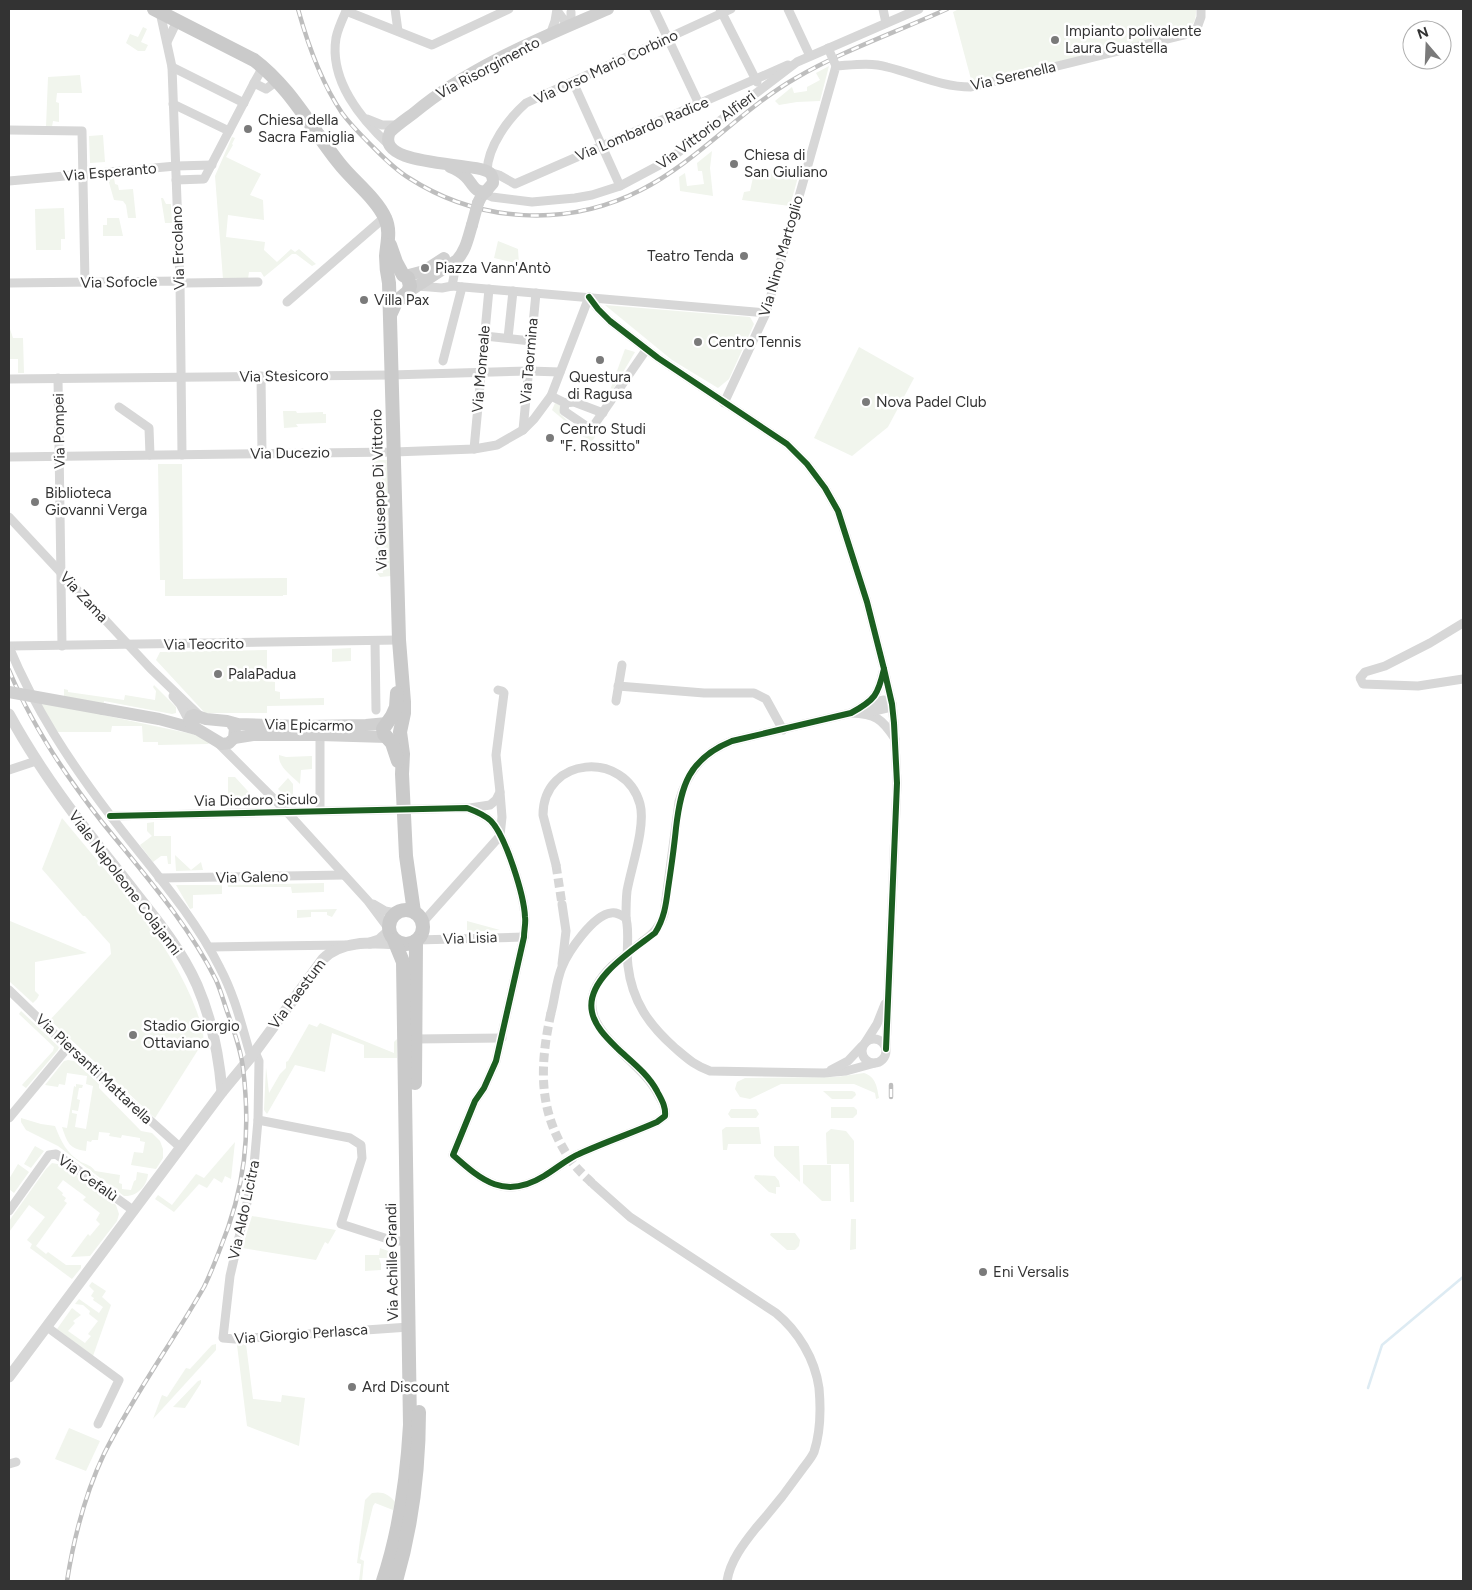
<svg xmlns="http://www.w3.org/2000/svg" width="1472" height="1590" font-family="Figtree,sans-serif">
  <rect width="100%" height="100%" fill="#fff"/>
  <g fill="#f1f5ed">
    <path d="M959,9h237c0,10 -1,15 -10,22l-73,18 -3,-2 -3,3 -135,33 -19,-71z"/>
    <path d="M143,27l4,2 -6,13 7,3 -3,6h-7l-12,-8 4,-9 8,3z"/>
    <path d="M829,66l-9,35 -23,1 -18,3 -4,-4 17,-14 2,6 13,-2v-4l13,-7 -4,-7z"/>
    <path d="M80,75l2,18h-25l-1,9 3,1v19l-6,-1 -1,6h-6l2,-50z"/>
    <path d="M103,135l2,27 -15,1 -1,-27z"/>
    <path d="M232,137l3,1 -3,6 1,1 -7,12 35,17 -11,21 13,5 1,20 -36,-5 -2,22 39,5 -1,8 13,12 14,-13 4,3 4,-3 17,15 -4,2 -16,-12h-4l-28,23 -3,-5h-12l-1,7h-25l-8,-103z"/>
    <path d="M712,151l-2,17 3,28 -33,-5 -1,-14 6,-4 2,13 17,-2 -2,-13h-4l-1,-8z"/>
    <path d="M769,169l29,8 -8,29 -48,-6 2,-8 6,-1 4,-18 13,4z"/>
    <path d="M114,178l1,6 3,1 1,5 14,-1 3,29h-8l-2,-13 -3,-4 -9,-1 -6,-21z"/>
    <path d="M161,198h2l3,6h5l1,19h-7z"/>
    <path d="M64,208l1,31h-4v11h-25l-1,-41z"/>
    <path d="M107,218h12l4,18h-20v-11h4z"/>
    <path d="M498,241l20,8 1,15 -25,-6z"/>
    <path d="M605,305l145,12 4,7 -25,55 -11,9 -46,-28z"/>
    <path d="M9,326l4,12h10l1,35h-6v-14h-9z"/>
    <path d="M859,347l55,31 -26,49 -36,29 -38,-18z"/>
    <path d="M625,349l10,3 -29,49z"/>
    <path d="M555,403l5,2v9l22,20 14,1 -5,8 -39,-33z"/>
    <path d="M283,411h13l1,2 26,-1v2h3v9l-30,1 2,3 -14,1z"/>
    <path d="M374,460h14l1,55h-13l-1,-30h5v-15h-6z"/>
    <path d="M158,464h24l1,115 104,-1v17h-4v1h-118v-16h-5z"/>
    <path d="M376,521h13l2,55 -11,1 -3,-4h6l-1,-7h-5z"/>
    <path d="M351,648v13l-19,1v-13z"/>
    <path d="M267,650v31l8,1v9l5,1v7l44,-1v7l-57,1v7h-62l-49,-53 4,-8z"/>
    <path d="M154,685l22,22v6l-4,1 -68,-13 -1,14 94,20 8,4 4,5 -51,1v-3h-15l-1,-16h-30l-1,6h-54l-23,-39 30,5v-9l4,1v2l56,8 1,-5 30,5 1,-9 -3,-4z"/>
    <path d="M279,755l7,2 26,-1v13l-11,1 -1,14c-8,-8 -22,-17 -21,-29z"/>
    <path d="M228,777h7l22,24 -26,1 -1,-6h-2z"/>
    <path d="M288,778l5,6v20l-15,-15z"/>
    <path d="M62,818c48,59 109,122 135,194 3,10 8,19 6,30l-48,76 -105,-98 61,-66 -1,-10 -25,-28h-2l-41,-47z"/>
    <path d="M154,822v14h17v28h-3l-1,-8h-6l-8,6 -13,-17 12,-9 -5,-5v-8z"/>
    <path d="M175,855l16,15 10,-8 2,8 -27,1z"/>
    <path d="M324,883v9l-32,1 -1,-6h-63v-2z"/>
    <path d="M176,885h46v9l-29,1v13l-3,1z"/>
    <path d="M337,909l-5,8 -5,-2v-3h-16v5l-14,1v-8z"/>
    <path d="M10,921l77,32 -52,9v29l4,4 -2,4 -4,4 -24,-22v-58z"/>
    <path d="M467,921l33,9 -33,2z"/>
    <path d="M21,1011l38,36 -1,3 -32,38 -4,-3 31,-34 1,-4 -35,-33z"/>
    <path d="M320,1023l74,30v-11l3,-3v19h-33v-13l-32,-12 -7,39 -30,-7 -28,49 -3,-4 2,-43 3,26 11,-19 6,-6v-6l2,-1 21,-37 8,3z"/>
    <path d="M68,1060l6,1 25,23v4l42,43 11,2 8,8 3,8v9l-7,11 -25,-4 3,-13 9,1 2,-11 -5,-1v-3l-18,-3 -1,3 -12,-2 1,-3 -11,-1 -1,8h-6l-1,2 -4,-1 -1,10c-17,-2 -19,-9 -24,-24l5,1 7,-42 2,1v-3l7,1 -1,3h-3l-2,11 3,1 -2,11 -6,-1v3l5,1 -2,13 11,2 7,-43 -7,-2 1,-8 -20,-3 -2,12 -6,-1 -1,3 -13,-2 19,-24z"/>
    <path d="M864,1073c12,4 13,14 15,25l-3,1 -1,-6 -21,-9h-73l-31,15 -10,-2 -5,-8 2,-7 8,-4 91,-1z"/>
    <path d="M823,1091h29l3,1 1,3 -4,4h-20z"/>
    <path d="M831,1107h23l3,3v4l-4,4h-22z"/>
    <path d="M731,1109h25l3,5 -3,4h-25l-3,-4z"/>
    <path d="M21,1118l20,6 14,2c6,15 11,27 26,36 6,3 10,3 14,9l25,4 -1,8 3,1v5l9,1 3,-9 2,-1 1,-8 11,2c-1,12 -11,23 -24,22l-66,-50 -32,-16 -5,-8z"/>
    <path d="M726,1127h33l2,17h-33l-1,6h-4l-1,-20z"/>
    <path d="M831,1129l15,2 8,10v61h-4l-1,-38h-22l-1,-31z"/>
    <path d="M235,1142l-4,37 -6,-3 -3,7 -8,-5 -7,10 -8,-4 -25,28 -19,-13 3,-4 14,10 24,-31 8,4z"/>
    <path d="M35,1146l9,5 -13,17 -7,-4z"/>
    <path d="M774,1146h25l1,36 -23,-22 -3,-4z"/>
    <path d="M52,1163l11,2 53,40 3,9 -2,7 -27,35 -19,1 17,-23 2,2 10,-12 -4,-4 4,-7 -17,-13 3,-3 -23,-17 -6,8 6,5 -1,2 4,3 -2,3 3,2 -31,43 10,8 2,-2 18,13h15v3l-9,11 -42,-31 2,-4 -5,-4 18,-23 -16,-12 -20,27v-11l37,-52z"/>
    <path d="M18,1164l11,8 -15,21 -5,-4v-10z"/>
    <path d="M803,1165h28v36h-9l-19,-18z"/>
    <path d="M755,1175l20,1 4,5 1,6h-4v7l-7,-2 -15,-14z"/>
    <path d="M252,1216l84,14 -8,14 -3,-2 -9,18 -74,-12z"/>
    <path d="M851,1219h5v30l-6,1z"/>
    <path d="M771,1233h24l5,7 -1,6 -4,4h-8l-17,-15z"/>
    <path d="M380,1248l19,7 1,3h-21l2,6v6l-16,1v-16h14z"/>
    <path d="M92,1282l14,9 -4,6 9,8 -18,51 -36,-27 15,-21 9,7 -8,6 2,2 -7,8 17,12 6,-7 -3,-2 10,-13 -9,-7 1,-3 -7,-6 -8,-1 4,-5 20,14 4,-6 -10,-7 1,-2 -3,-2 3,-5 -5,-5z"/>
    <path d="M216,1344v6l-63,69 9,-24 5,2 19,-29 4,1 22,-24z"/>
    <path d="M246,1344l7,55 28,3 1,-7 23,3 -6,48 -52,-20 -10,-81z"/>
    <path d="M201,1380v3l-16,25 -12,-1 25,-26z"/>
    <path d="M69,1428l31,13 -14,30 -31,-12z"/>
    <path d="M372,1493c10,-2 17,1 23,9l-2,8 -18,-7 -2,3 -13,53 4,2 -2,20h-3l2,-17 -4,-1 8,-63z"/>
  </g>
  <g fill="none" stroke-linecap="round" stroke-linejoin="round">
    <path stroke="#ddebf3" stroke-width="2.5" d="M1368,1388l14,-43 81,-68"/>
    <g stroke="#d6d6d6" stroke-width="9" stroke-dasharray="9 4.5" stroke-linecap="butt">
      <path d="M556,865l6,39"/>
      <path d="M551,1013c-12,55 -13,101 21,149 6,8 14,15 21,22"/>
    </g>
    <g stroke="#d7d7d7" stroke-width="9">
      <path d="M347,9c-4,9 -9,19 -11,29 -7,43 25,81 54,108"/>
      <path d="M395,9l3,22"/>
      <path d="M654,9l45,95"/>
      <path d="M720,9l37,73"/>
      <path d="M788,9l22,47"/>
      <path d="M883,9l3,14"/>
      <path d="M346,11l86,34 77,-36"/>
      <path d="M160,12l12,55 8,214 2,174"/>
      <path d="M558,12l8,11 5,2v-13"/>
      <path d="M550,35l5,-14 2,-12"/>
      <path d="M167,42l10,-21"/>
      <path d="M172,67l72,36"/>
      <path d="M573,82l47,104"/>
      <path d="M254,83l9,-16"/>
      <path d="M173,104l56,27"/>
      <path d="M367,119l15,6h15"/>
      <path d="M9,130l73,1 3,151"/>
      <path d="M487,171c1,-25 21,-52 39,-68l205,-94"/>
      <path d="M489,172l10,3 16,9 273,-119"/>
      <path d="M176,180l28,-1 50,-96 12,6 11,-8"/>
      <path d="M9,181l167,-15 36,-1"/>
      <path d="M481,192l11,5 40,5 43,-4 17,-3 28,-9 47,-25 130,-99 122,-53"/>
      <path d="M9,283l171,-2 5,2 73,-1"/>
      <path d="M417,286l25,2 10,-2 5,-26"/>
      <path d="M452,286l314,27"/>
      <path d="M589,297l9,12 12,12 48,37 129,86 20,20 18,24 13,23 29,91 17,67 8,35 2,19 3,60 -11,266"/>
      <path d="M287,302l98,-85"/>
      <path d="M485,336l46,5"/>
      <path d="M508,338l5,-47"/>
      <path d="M443,361l19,-74"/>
      <path d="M261,376l1,77"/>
      <path d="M58,378l4,268"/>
      <path d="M9,379l382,-4 138,-4 31,1"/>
      <path d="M551,396l14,7 9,-1 29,11"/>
      <path d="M565,403l-1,8 25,17h3l54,-78"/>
      <path d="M724,403l42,-90 70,-247c16,-1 35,-4 51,1 29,7 54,20 84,20l213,-52 13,-7 4,-11v-8"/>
      <path d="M119,407l30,21 1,27"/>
      <path d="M523,430l13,-137"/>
      <path d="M474,449l15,-160"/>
      <path d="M9,457l385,-5 80,-3 23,-4 26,-15 11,-11 17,-23 38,-99"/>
      <path d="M9,517l141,151 51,49"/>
      <path d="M1463,623l-33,20 -45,23 -20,6 -5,6 3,6 55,2 45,-7"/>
      <path d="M375,641l1,69"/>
      <path d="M9,646l390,-6"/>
      <path d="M9,647c26,62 60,114 101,168 37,49 82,97 110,153 15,28 22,59 31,89"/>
      <path d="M618,686l86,7h50l12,6 17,31"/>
      <path d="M173,696l7,8 9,17"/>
      <path d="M616,701l6,-36"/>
      <path d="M851,713c24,1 31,5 44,26"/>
      <path d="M866,713l21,-5 5,-4 -8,-4 -17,4"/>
      <path d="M218,743l68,68 82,90 21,28"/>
      <path d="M9,770l27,-9"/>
      <path d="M470,808l20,-3 6,-5 4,-8 -4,-37 8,-62 -2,-2 -4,-1"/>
      <path d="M320,811v-76"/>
      <path d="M110,816l357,-8c8,3 18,7 24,13 15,16 33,74 34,96 1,6 -1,13 -1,20l-28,124 -12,27 -9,13 -22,54c29,26 52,45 91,21 12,-7 23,-17 35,-22 26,-12 53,-21 78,-32l8,-6c1,-9 -3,-15 -7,-22 -22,-43 -104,-72 -46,-128"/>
      <path d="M556,865l-13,-50c0,-59 82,-65 97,-11 6,22 -9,64 -13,87 -1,9 -1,18 -1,27"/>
      <path d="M159,878l185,-3"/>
      <path d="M373,904l12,7 11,2"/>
      <path d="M423,922l77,-86 2,-19 -2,-25"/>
      <path d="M417,940l107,-3"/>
      <path d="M642,942c11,-8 18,-15 22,-28l15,-112c8,-30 23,-49 53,-61l119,-28c22,-12 27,-17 32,-41"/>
      <path d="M209,947l136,-2"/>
      <path d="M562,964l4,-33 -4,-27"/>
      <path d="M9,990l59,57 113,101"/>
      <path d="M551,1013c4,-14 5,-32 11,-46 6,-15 31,-52 49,-54 6,-1 10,2 15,5l1,6c2,14 -1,28 1,42 4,35 21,59 47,82 13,11 19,17 35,23l114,2 22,-2 29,-8"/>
      <circle cx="874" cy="1051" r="12"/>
      <path d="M416,1039l86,-1"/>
      <path d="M865,1043l12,-19 8,-20"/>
      <path d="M255,1052l4,9 -1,59 -5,57 -23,99 -7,62 12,1 174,-12"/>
      <path d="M831,1070l17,-9 14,-15"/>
      <path d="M9,1118l59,-71"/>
      <path d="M258,1120l92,18 11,7 1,13 -21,66 50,16 17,2"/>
      <path d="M593,1184l37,33 146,96c22,18 39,46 43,75 2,22 2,43 -5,64 -3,7 -9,13 -13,19 -14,20 -29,39 -45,57 -12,15 -26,33 -29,53"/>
      <path d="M9,1211l40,-56 7,-1 78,57"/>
      <path d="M47,1327l72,53 -21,44"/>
      <path d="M9,1464l7,-2"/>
    </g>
    <g stroke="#d7d7d7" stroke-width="11">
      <path d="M9,714c31,57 70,108 111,159 27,35 59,71 77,112 15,35 22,70 25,107"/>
      <path d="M370,943l9,-3 10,-9"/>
      <path d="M9,1377l213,-285 33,-40 68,-93c19,-20 54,-16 80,-15"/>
    </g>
    <g stroke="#d0d0d0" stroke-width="12">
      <path d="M450,167c5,2 11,5 15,9 8,7 9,18 22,15"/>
      <path d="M478,203l3,-6 12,-14c0,-4 0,-7 -3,-10 -13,-12 -117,-5 -100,-41 7,-7 16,-13 24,-19 56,-47 127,-75 194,-104"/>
      <path d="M405,276l19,-5 20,-13"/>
      <path d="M408,292l49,-32c9,-10 11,-22 15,-35"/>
      <path d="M103,709l56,10 37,10"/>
      <path d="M231,723l4,5 -1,10 -5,5 -7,1 -30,-18 -3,-5 2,-5 3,-1 12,4 21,2 11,3 64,2 64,-1 21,-2"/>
      <path d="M234,738l19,-3h67l67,2"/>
    </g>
    <g stroke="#cacaca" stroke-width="14">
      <path d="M154,9l100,51c36,27 57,68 85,103 13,17 38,36 46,55 6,13 2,25 1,38 0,9 1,18 3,27l10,357 5,62v11l-4,19 3,22 -1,20 4,82 8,56"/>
      <path d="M390,315l6,-13 12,-10 2,-6 -2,-8 -5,-3 -7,-13 -6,-17"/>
      <path d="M397,693l-1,14 -4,9 -9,13 1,5 8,9 6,18"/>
      <circle cx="406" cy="927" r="17"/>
      <path d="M415,1083l1,-142"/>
      <path d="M383,1581c17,-51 24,-103 27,-156l-7,-463 -9,-22"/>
      <path d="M396,1581c16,-55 23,-112 23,-169"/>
    </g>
    <g stroke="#bebebe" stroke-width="4.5">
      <g id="rail">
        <path d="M298,9c10,36 23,73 44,104 8,11 18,21 27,30 13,13 25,26 40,35 70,45 158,50 232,12 57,-29 99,-80 155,-112 48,-28 101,-46 151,-69"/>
        <path d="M9,670c23,56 56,105 93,152 41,51 85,100 114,158 5,11 8,23 12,34 6,17 13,36 15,54 8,66 2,120 -23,181 -5,13 -10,26 -16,38 -32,56 -71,109 -100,167 -19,40 -30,83 -37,127"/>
        <path d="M891,1097v-12"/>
      </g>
    </g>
    <use href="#rail" stroke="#fff" stroke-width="2.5" stroke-dasharray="8" stroke-linecap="butt"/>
    <g stroke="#d7d7d7" stroke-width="9">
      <path d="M828,48l8,18"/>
      <path d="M612,966l30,-24"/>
    </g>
    <g stroke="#d0d0d0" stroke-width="12">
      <path d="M472,225l6,-22"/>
      <path d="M9,692l94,17"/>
    </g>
    <g stroke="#fff" stroke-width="9">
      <g id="cycleway">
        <path d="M589,297l9,12 12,12 48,37 129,86 20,20 18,24 13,23 29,91 17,67 8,35 2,19 3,60 -11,266"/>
        <path d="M110,816l357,-8c8,3 18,7 24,13 15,16 33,74 34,96 1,6 -1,13 -1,20l-28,124 -12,27 -9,13 -22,54c29,26 52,45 91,21 12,-7 23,-17 35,-22 26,-12 53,-21 78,-32l8,-6c1,-10 -4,-17 -8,-25 -9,-17 -25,-29 -39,-42 -10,-10 -23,-22 -26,-37 -7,-33 41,-62 63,-79 9,-14 11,-28 13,-44 3,-20 6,-40 8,-61 5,-42 12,-69 56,-87l119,-28c24,-13 27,-18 33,-44"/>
      </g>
    </g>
    <use href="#cycleway" stroke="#1b5e20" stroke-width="6"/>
  </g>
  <g fill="#7a7a7a" stroke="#fff" stroke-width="2">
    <circle cx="1055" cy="40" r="5"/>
    <circle cx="248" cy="129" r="5"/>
    <circle cx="734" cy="164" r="5"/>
    <circle cx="744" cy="256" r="5"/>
    <circle cx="425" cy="268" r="5"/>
    <circle cx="364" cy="300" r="5"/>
    <circle cx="698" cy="342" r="5"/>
    <circle cx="600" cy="360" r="5"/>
    <circle cx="866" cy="402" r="5"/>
    <circle cx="550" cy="438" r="5"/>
    <circle cx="35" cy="502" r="5"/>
    <circle cx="218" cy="674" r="5"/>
    <circle cx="133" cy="1035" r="5"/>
    <circle cx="983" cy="1272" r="5"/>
    <circle cx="352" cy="1387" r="5"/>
  </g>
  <g text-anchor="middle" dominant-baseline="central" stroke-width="5" stroke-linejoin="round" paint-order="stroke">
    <g font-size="15" fill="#333" stroke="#fff" text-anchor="start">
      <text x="1065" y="31">Impianto polivalente<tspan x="1065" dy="17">Laura Guastella</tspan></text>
      <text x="258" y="120">Chiesa della<tspan x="258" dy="17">Sacra Famiglia</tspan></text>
      <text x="744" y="155">Chiesa di<tspan x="744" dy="17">San Giuliano</tspan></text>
      <text x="734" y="256" text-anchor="end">Teatro Tenda</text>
      <text x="435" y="268">Piazza Vann'Antò</text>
      <text x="374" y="300">Villa Pax</text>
      <text x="708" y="342">Centro Tennis</text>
      <text x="600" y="377" text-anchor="middle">Questura<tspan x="600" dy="17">di Ragusa</tspan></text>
      <text x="876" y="402">Nova Padel Club</text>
      <text x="560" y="429">Centro Studi<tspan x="560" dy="17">"F. Rossitto"</tspan></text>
      <text x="45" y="493">Biblioteca<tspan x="45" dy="17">Giovanni Verga</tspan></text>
      <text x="228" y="674">PalaPadua</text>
      <text x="143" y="1026">Stadio Giorgio<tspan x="143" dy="17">Ottaviano</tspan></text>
      <text x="993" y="1272">Eni Versalis</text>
      <text x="362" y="1387">Ard Discount</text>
    </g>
    <g font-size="15" fill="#333" stroke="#fff">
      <text transform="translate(606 67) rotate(-25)">Via Orso Mario Corbino</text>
      <text transform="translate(488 68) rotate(-28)">Via Risorgimento</text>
      <text transform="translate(1013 76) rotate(-13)">Via Serenella</text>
      <text transform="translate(642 129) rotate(-23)">Via Lombardo Radice</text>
      <text transform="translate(706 130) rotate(-37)">Via Vittorio Alfieri</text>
      <text transform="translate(110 172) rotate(-5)">Via Esperanto</text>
      <text transform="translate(178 248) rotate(-92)">Via Ercolano</text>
      <text transform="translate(781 256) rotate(-74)">Via Nino Martoglio</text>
      <text transform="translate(119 282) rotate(-1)">Via Sofocle</text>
      <text transform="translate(529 361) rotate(-85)">Via Taormina</text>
      <text transform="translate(481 369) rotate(-85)">Via Monreale</text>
      <text transform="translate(284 376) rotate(-1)">Via Stesicoro</text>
      <text transform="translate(59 431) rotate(-91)">Via Pompei</text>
      <text transform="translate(290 453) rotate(-1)">Via Ducezio</text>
      <text transform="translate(379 490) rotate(-92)">Via Giuseppe Di Vittorio</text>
      <text transform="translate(84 597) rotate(47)">Via Zama</text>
      <text transform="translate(204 644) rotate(-1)">Via Teocrito</text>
      <text transform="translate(309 725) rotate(1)">Via Epicarmo</text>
      <text transform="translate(256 800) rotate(-1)">Via Diodoro Siculo</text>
      <text transform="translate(252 877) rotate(-1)">Via Galeno</text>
      <text transform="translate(125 883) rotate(53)">Viale Napoleone Colajanni</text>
      <text transform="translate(470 938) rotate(-2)">Via Lisia</text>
      <text transform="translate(297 994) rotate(-53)">Via Paestum</text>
      <text transform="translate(94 1069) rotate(43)">Via Piersanti Mattarella</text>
      <text transform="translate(88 1178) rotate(35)">Via Cefalù</text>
      <text transform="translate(244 1210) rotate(-78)">Via Aldo Licitra</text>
      <text transform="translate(392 1262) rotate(-91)">Via Achille Grandi</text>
      <text transform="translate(301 1334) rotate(-4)">Via Giorgio Perlasca</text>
    </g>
  </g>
  <rect width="1472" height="1590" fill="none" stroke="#333333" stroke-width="20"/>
  <g transform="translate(1427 45) rotate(341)"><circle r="24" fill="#ffffff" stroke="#adadad"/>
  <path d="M0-4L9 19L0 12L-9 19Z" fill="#7a7a7a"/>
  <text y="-8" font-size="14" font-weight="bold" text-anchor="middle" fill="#333333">N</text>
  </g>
</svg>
